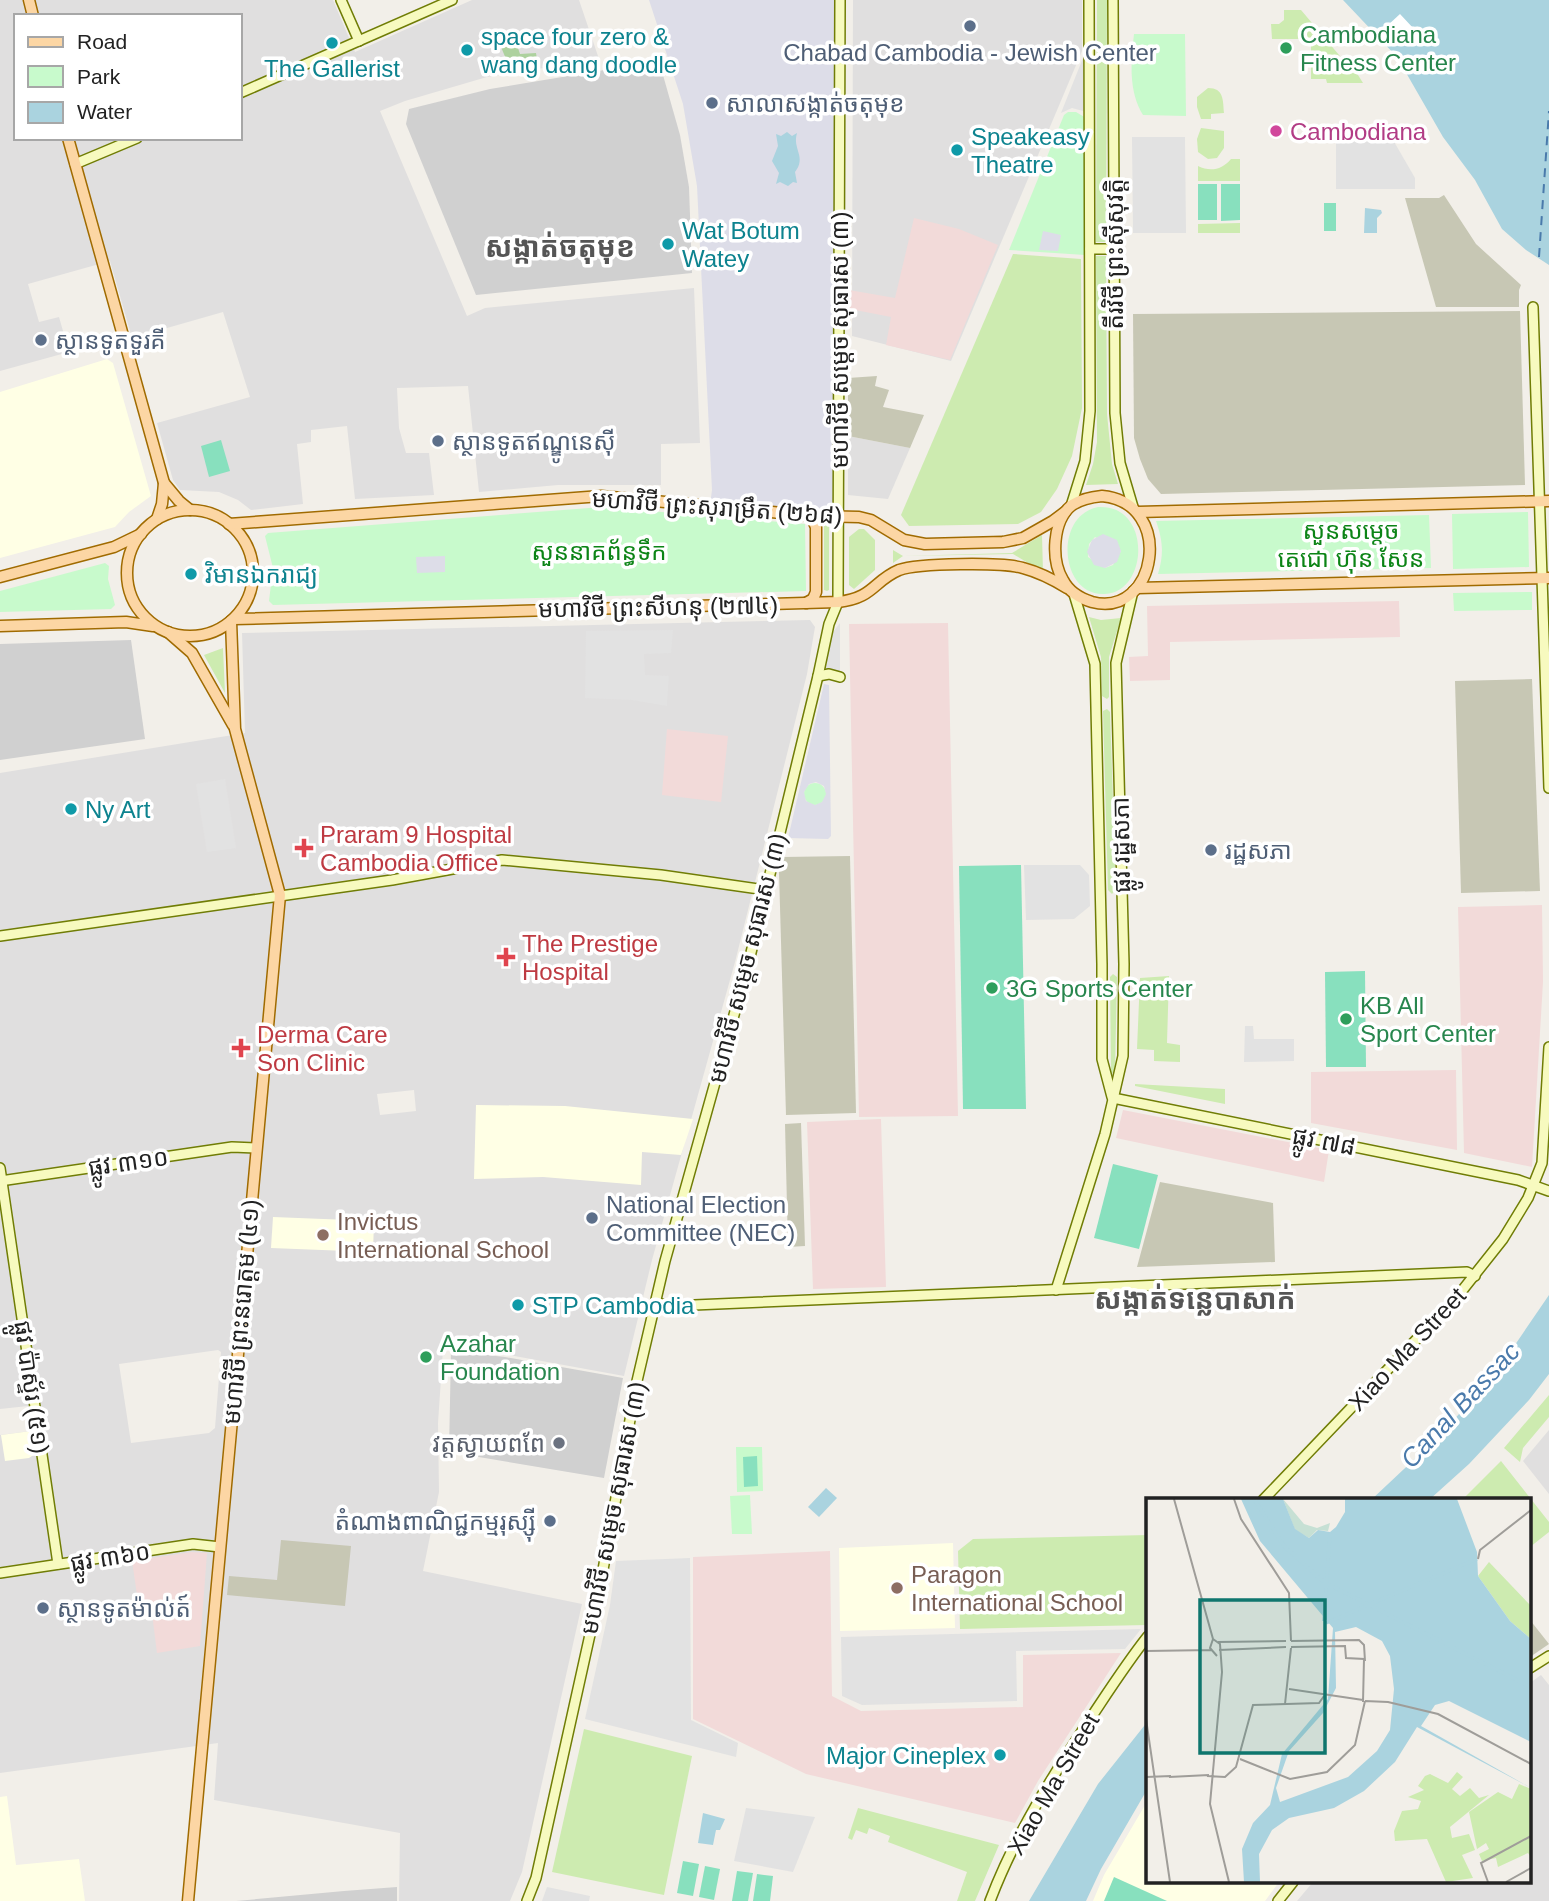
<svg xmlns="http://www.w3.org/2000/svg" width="1549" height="1901" font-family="Helvetica,'Noto Sans Khmer',sans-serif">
  <rect width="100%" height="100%" fill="#f2efe9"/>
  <g fill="#e0dfdf" fill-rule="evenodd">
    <path d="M0,0h333l22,52 117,-52h107l20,59 -112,18 -82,24 -25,10 87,205 18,-8 209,-20 6,155 -39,1v41h-103l-79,7 -11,-106 -71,2 2,40 7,25h23l5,42 -79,4 -8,-73 -36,4v12l-14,2 6,60 -52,6 -13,-10 -19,-8 -39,-2 -7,-10 -16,-57 93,-26 -27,-85 -91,26 -22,-77 -82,23 11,38 20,-5 10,35 -69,19zM16,16h224v122h-224z"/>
    <path d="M853,0h229v51l-131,310 -99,-25z"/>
    <path d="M848,436l62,12 -22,51 -40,-4z"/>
    <path d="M810,620l5,7 -8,47 -72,288 -83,298 -28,116 -115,-21 -66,-6 -5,74 1,69 -16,79 159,33 -60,268 -12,29h-111l1,-68 -186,-33 4,-57 -218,30v-338l31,-4 -3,-25 -28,3v-636l245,-40 -3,-100zM414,1090l2,21 -36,4 -3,-21zM218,1350l3,2 -6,76 -6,5 -78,10 -12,-79z"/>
    <path d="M1549,1430v64l-26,-33z"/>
    <path d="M1541,1675l8,10v216h-252l16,-19h217v-199z"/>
  </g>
  <g fill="#f2dad9">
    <path d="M914,218l45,11 39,16 -48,115 -64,-15 5,-28 -46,-9 4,-18 46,8z"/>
    <path d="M1399,601l1,36 -230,5v38l-40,1 -1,-24 19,-1 -1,-50z"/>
    <path d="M948,623l10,493 -99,1 -10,-493z"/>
    <path d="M667,729l61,7 -7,66 -59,-7z"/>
    <path d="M1542,905l1,77 -11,185 -68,-14 -6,-246z"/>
    <path d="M1456,1070l1,80 -146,-27v-51z"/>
    <path d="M1123,1110l206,40 -5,32 -208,-44z"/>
    <path d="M881,1119l5,168 -73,2 -6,-167z"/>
    <path d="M830,1551l2,145 29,15 162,-4v-52l98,-2 -83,128 -23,42 -209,-49 -113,-55v-162z"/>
    <path d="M192,1552l15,1 -7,93 -43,7 -5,-40 -12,2 -8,-54z"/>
  </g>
  <g fill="#ffffe5">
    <path d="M107,359l6,4 38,133 -22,16 -14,15 -115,31v-166z"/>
    <path d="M476,1105l89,1 128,13 -12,36 -39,-3 -1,33 -98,-8 -69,2z"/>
    <path d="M273,1217l101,4 -1,31 -102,-4z"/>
    <path d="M31,1431l4,23 -6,4 -24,3 -4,-26z"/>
    <path d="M953,1543l2,85 -115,3 -1,-83z"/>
    <path d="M7,1796l9,69 63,-6 6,42h-85v-104z"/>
    <path d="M1148,1800v82h131l-14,19h-172l11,-26z"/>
  </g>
  <g fill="#d0d0d0">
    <path d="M659,61l21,74 9,52 3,86 -216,22 -70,-171 3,-15 81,-20z"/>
    <path d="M131,640l14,99 -145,21v-116z"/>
    <path d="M451,1351l54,6 118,21 -19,100 -155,-26z"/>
    <path d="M397,1887v14h-161l108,-10z"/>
  </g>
  <g fill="#c7c7b4">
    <path d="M1444,195l32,49 45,41 -2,5v17h-83l-31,-109h34z"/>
    <path d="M1520,311l5,174 -364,9 -13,-15 -8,-20 -6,-21 -1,-124z"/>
    <path d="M877,376l-2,10 14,4 -6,17 41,8 -14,33 -62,-12v-58z"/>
    <path d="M1532,679l8,212 -79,2 -6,-212z"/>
    <path d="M850,856l6,257 -70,2 -7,-243 4,-15z"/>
    <path d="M801,1123l4,123 -17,1 -3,-123z"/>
    <path d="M1160,1182l113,21 2,59 -138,5z"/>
    <path d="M281,1540l70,6 -6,60 -118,-11 2,-19 48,4z"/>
    <path d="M1530,1620l19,24 -19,13z"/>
  </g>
  <g fill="#cdebb0">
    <path d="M1097,0h10l-1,242h-10z"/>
    <path d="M1284,10h17l49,58 8,7 5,8h-36l-1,-4h-15v-40h-39l-1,-15h8l5,-4z"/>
    <path d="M1208,88c16,0 15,12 16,25l-13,1v5h-10l-4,-12v-10z"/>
    <path d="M1201,128l23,3v17l-7,10 -9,1 -10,-7 -1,-13z"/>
    <path d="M1231,159h9v22h-42v-15c12,6 24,4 33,-7z"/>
    <path d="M1240,223v10h-42v-9z"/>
    <path d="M1013,254l68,5 1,149 -10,48 -15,33 -16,23 -23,12 -109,2 -8,-11z"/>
    <path d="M1096,256h10l1,158 5,50 6,20 -32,1 7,-21 4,-22z"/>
    <path d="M826,524l3,1v65l-2,1 -3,-1v-65z"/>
    <path d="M859,529h5l11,11v30l-21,19 -5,-4v-48z"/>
    <path d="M1042,535l1,37 -30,-18 -110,2 -10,7v-13l10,6 109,-3z"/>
    <path d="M1089,617l12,3 20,-2 -12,39v40l-2,2 -5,-3 -1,-39z"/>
    <path d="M223,648v1l2,44 -21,-38z"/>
    <path d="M1107,709l3,3 6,177 -4,5 -4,-4 -5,-179z"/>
    <path d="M1113,974l4,3 -2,95 -4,2 -1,-97z"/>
    <path d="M1169,976l-2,67 13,2v17l-26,-1v-11l-17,-1 3,-71z"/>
    <path d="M1135,1084l90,5v15l-90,-18z"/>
    <path d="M1549,1395v22l-26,31 -3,14 -16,-14z"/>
    <path d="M1501,1461l48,61v10l-19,15v-47h-68z"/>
    <path d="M1148,1535l-1,90 -187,4 -2,-78 15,-12z"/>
    <path d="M584,1729l108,27 -28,139 -112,-23z"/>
    <path d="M858,1808l141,37 -24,56h-18l10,-29 -79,-30 2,-6 -21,-8 -2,6 -11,-4 -4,10 -4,-2z"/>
  </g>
  <path fill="#add19e" d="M516,42l4,12 16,-1 2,13 -27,5 -10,-24z"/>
  <g fill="#c8facc" fill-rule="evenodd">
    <path d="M1134,34h51l1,82 -43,-1c-15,-24 -12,-54 -9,-81z"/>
    <path d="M1068,112h8l10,6 -1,137 -76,-5 55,-135z"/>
    <path d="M602,507l203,17 1,67 -533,14 -4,-4 4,-33 -8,-32 3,-3z"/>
    <path d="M1098,507c54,-3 51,85 7,87 -45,3 -52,-78 -7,-87zM1095,537l26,14 -8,14 -8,3 -17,-11 1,-13z"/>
    <path d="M1528,512l1,55 -76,2 -1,-55z"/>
    <path d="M1429,515l2,53 -273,6c6,-20 5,-33 -2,-53z"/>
    <path d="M105,563l4,3 -1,13 7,26 -4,4 -111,3v-21z"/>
    <path d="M1532,592v18l-78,1 -1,-18z"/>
    <circle cx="815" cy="794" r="11"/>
    <path d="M736,1447h26l1,44 -26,1z"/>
    <path d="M750,1495l2,39h-20l-2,-38z"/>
  </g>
  <g fill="#88e0be">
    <rect x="1198" y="184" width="19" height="36"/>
    <path d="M1221,184h19v36l-19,1z"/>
    <rect x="1324" y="203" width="12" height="28"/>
    <path d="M221,440l9,31 -21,6 -8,-31z"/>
    <path d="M1021,865l5,244h-63l-4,-243z"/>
    <path d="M1365,971l1,96h-40l-1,-95z"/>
    <path d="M1113,1164l45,11 -19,74 -45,-11z"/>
    <path d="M757,1456l1,30 -14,1 -1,-30z"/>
    <path d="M683,1861l16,3 -6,32 -16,-3z"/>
    <path d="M705,1866l15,3 -6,31 -15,-3z"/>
    <path d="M737,1871l16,2 -5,28h-16z"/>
    <path d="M757,1874l16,2 -3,25h-17z"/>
    <path d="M1114,1877l53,24h-63z"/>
  </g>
  <g fill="#e2e2e2">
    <path d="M1089,43l-2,69 -15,-4 -11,5z"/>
    <path d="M1336,133h53l26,45v11h-79z"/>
    <path d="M1132,137h53l1,96h-53z"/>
    <path d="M840,623v54l-22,-1 6,-32z"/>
    <path d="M673,630l-2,23 -27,1 1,21 24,1 -2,30 -35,-6 -47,-2 1,-67z"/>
    <path d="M225,779l11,69 -29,4 -11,-68z"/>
    <path d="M1024,865h56l9,10 1,31 -16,13 -48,1z"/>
    <path d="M1245,1026h8l1,13h40v22l-50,1z"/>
    <path d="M690,1558l1,162 47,23 -2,14 -151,-38 25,-114 6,-44z"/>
    <path d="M1141,1629l-16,20 -109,2 1,50 -155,4 -20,-9 -1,-59z"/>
    <path d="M746,1808l69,9 -22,55 -59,-11z"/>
    <path d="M547,1887l43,9 -1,5h-47z"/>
  </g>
  <g fill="#dddde8" fill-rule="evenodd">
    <path d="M649,0h191l-2,516 -128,-11 2,-15 -15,-304 -14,-82z"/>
    <path d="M1043,231l18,4 -3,16 -19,-1z"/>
    <path d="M1103,534l14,6 4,11 -4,11 -12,6 -11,-3 -7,-13 5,-12z"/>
    <path d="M445,556v16l-28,1 -1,-16z"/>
    <path d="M824,684l5,1 2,151 -3,3 -40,-1zM816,782l8,4 2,8 -4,8 -7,3 -9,-4 -2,-9 5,-8z"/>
  </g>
  <g fill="#aad3df">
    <path d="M1343,0h206v265l-23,-15 -24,-21 -27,-49 -32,-43 -46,-80z"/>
    <path d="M787,132l5,4 5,-3c-5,16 10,24 -2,39l2,11 -4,-1 -5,4 -8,-4 -4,2 3,-11 -7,-12 6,-15 -2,-12 5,2z"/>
    <path d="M1365,208l16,2 1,3 -5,5v15h-13z"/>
    <path d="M1549,1295v79l-20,26 -60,64 -40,36h-58l66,-62 56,-61z"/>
    <path d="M826,1488l11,10 -18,19 -11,-10z"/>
    <path d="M1148,1721v67l-47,81 -15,32h-57l69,-117z"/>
    <path d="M703,1813l22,6 -5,11h-4l-3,15 -15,-2z"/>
  </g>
  <path fill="#fff" d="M1400,14l14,15 -14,12 -6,-7 -9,8 -2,-2 9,-8 -5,-6z"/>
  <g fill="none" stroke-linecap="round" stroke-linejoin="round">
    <path stroke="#4a7aab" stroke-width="2" stroke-dasharray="9 7" stroke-linecap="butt" d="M1539,257l10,-146"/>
    <g stroke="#707d05" stroke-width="12">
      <g id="secondary">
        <path d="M341,0l18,41"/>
        <path d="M1113,0l2,413 5,50 13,44"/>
        <path d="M240,93l212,-93"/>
        <path d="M75,164l62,-26"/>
        <path d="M1090,249h24"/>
        <path d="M1533,307l16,481"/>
        <path d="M1071,506l14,-45 5,-50 -1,-411"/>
        <path d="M1074,594l21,70 7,300v95l10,38"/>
        <path d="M818,676l11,-2 11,3"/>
        <path d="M0,936l392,-56 110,-20 159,15 105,15"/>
        <path d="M1113,1098l405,82 31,11"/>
        <path d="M0,1168l58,396"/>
        <path d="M0,1181l232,-34 24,1"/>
        <path d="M1056,1290l49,-156 18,-78 1,-92 -8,-301 17,-72"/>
        <path d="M656,1303l15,3 796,-34 8,4"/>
        <path d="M1263,1500l194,-203 46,-58 25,-41 14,-35 7,-116"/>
        <path d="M0,1573l193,-29 27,3"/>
        <path d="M1530,1668l19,-12"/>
        <path d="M527,1901l9,-23 61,-275 40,-222 28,-120 83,-296 70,-289 11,-52 9,-22 2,-602"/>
        <path d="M990,1901c25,-66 63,-126 102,-185 18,-27 36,-55 56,-80"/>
        <path d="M1278,1901l15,-19"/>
      </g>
    </g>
    <g stroke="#a06b00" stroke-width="13">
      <g id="primary">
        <path d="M29,0l4,16"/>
        <path d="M68,138l96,345 -2,21 -5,15"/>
        <path d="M164,483l15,18 11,9"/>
        <path d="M1102,496c74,7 55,123 -10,106 -13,-4 -23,-10 -29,-22 -12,-20 -11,-59 9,-75 9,-6 20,-8 30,-9z"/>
        <circle cx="190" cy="573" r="63"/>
        <path d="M1138,512l411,-11"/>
        <path d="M229,524l372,-28 213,20 45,1 12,3 33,20 21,4 78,-2 20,-4 30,-17 12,-9"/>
        <path d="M0,577l114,-30 27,-13"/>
        <path d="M1137,588l412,-10"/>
        <path d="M806,603l7,-4 3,-7v-65l-4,-9 -5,-3"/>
        <path d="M234,619l604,-17c36,-4 35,-21 61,-32 19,-7 104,-8 124,-2 15,4 31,12 44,20"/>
        <path d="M0,626l126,-4 27,4"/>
        <path d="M168,632l24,21 41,72"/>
        <path d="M188,1901l92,-1006 -45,-166 -4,-108"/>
      </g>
    </g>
    <use href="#secondary" stroke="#f7fabf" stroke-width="9"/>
    <use href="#primary" stroke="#fcd6a4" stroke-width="10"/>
  </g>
  <g fill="#5c6f8a" stroke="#fff" stroke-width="2.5">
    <circle cx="970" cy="26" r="7"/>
    <circle cx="712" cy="103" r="7"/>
    <circle cx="41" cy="340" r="7"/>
    <circle cx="438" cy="441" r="7"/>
    <circle cx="1211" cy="850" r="7"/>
    <circle cx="592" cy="1218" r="7"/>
    <circle cx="550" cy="1521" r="7"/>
    <circle cx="43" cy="1608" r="7"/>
  </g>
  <g fill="#0f9aa8" stroke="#fff" stroke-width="2.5">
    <circle cx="332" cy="43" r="7"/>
    <circle cx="467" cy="50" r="7"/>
    <circle cx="957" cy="150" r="7"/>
    <circle cx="668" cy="244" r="7"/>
    <circle cx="191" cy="574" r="7"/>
    <circle cx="71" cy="809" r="7"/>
    <circle cx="518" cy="1305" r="7"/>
    <circle cx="1000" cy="1755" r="7"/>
  </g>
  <g fill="#2e9e5b" stroke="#fff" stroke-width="2.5">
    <circle cx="1286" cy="48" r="7"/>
    <circle cx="992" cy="988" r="7"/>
    <circle cx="1346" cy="1019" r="7"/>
    <circle cx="426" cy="1357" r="7"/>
  </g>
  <circle fill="#d1479c" stroke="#fff" stroke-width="2.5" cx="1276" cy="131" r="7"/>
  <g fill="#e0444e" stroke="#fff" stroke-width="2.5">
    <path d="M300.5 837.5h7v7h7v7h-7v7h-7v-7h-7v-7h7z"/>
    <path d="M502.5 946.5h7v7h7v7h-7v7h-7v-7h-7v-7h7z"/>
    <path d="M237.5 1037.5h7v7h7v7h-7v7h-7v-7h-7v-7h7z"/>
  </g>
  <g fill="#8d6e63" stroke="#fff" stroke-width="2.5">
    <circle cx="323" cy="1235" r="7"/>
    <circle cx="897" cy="1588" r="7"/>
  </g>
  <circle fill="#6b7280" stroke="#fff" stroke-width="2.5" cx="559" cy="1443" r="7"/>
  <g text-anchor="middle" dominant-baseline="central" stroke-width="7" stroke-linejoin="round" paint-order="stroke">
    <g font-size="24" fill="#27864d" stroke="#fff" text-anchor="start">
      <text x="1300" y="34">Cambodiana<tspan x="1300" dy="28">Fitness Center</tspan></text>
      <text x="1006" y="988">3G Sports Center</text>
      <text x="1360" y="1005">KB All<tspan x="1360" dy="28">Sport Center</tspan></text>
      <text x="440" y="1343">Azahar<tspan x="440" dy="28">Foundation</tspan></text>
    </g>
    <g font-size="24" fill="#0d838f" stroke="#fff" text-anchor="start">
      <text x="481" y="36">space four zero &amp;<tspan x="481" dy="28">wang dang doodle</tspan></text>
      <text x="332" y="68" text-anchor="middle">The Gallerist</text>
      <text x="971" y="136">Speakeasy<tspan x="971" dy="28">Theatre</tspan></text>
      <text x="682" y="230">Wat Botum<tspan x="682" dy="28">Watey</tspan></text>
      <text x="205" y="574">វិមានឯករាជ្យ</text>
      <text x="85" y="809">Ny Art</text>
      <text x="532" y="1305">STP Cambodia</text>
      <text x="986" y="1755" text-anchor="end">Major Cineplex</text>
    </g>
    <g font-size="24" fill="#4e5e75" stroke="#fff" text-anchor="start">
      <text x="970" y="52" text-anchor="middle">Chabad Cambodia - Jewish Center</text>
      <text x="726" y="103">សាលាសង្កាត់ចតុមុខ</text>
      <text x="55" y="340">ស្ថានទូតទួរគី</text>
      <text x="452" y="441">ស្ថានទូតឥណ្ឌូនេស៊ី</text>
      <text x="1225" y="850">រដ្ឋសភា</text>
      <text x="606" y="1204">National Election<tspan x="606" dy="28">Committee (NEC)</tspan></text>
      <text x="536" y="1521" text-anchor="end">តំណាងពាណិជ្ជកម្មរុស្ស៊ី</text>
      <text x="57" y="1608">ស្ថានទូតម៉ាល់ត៍</text>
    </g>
    <g font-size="24" fill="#b23c85" stroke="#fff" text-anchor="start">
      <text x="1290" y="131">Cambodiana</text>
    </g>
    <g font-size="24" fill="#222" stroke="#fff">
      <text transform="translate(1114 254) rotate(-90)">តីរវិថី ព្រះស៊ីសុវត្តិ</text>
      <text transform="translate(839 340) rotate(-90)">មហាវិថី សម្តេច សុធារស (៣)</text>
      <text transform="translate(717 507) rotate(4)">មហាវិថី ព្រះសុរាម្រឹត (២៦៨)</text>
      <text transform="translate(658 607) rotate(-1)">មហាវិថី ព្រះសីហនុ (២៧៤)</text>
      <text transform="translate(1121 845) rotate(-91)">ផ្លូវ រដ្ឋសភា</text>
      <text transform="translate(747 958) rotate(-76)">មហាវិថី សម្តេច សុធារស (៣)</text>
      <text transform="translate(1324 1141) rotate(11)">ផ្លូវ ៧៨</text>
      <text transform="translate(128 1162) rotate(-8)">ផ្លូវ ៣១០</text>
      <text transform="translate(241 1312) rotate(-85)">មហាវិថី ព្រះនរោត្តម (៤១)</text>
      <text transform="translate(1407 1349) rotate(-47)">Xiao Ma Street</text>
      <text transform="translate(32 1387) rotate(82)">ផ្លូវ ប៉ាស្ទ័រ (៥១)</text>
      <text transform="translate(613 1508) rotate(-79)">មហាវិថី សម្តេច សុធារស (៣)</text>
      <text transform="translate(110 1557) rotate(-9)">ផ្លូវ ៣៦០</text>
      <text transform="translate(1053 1784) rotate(-60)">Xiao Ma Street</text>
    </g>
    <g font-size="24" fill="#0c8416" stroke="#fff">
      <text x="1351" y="530">សួនសម្តេច<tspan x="1351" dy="28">តេជោ ហ៊ុន សែន</tspan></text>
      <text x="599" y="551">សួននាគព័ន្ធទឹក</text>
    </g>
    <g font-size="24" fill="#be3a42" stroke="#fff" text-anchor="start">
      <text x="320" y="834">Praram 9 Hospital<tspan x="320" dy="28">Cambodia Office</tspan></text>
      <text x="522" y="943">The Prestige<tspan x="522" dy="28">Hospital</tspan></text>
      <text x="257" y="1034">Derma Care<tspan x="257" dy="28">Son Clinic</tspan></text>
    </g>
    <g font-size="24" fill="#785e54" stroke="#fff" text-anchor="start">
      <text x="337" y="1221">Invictus<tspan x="337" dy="28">International School</tspan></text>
      <text x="911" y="1574">Paragon<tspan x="911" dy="28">International School</tspan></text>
    </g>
    <g font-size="24" fill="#5b616d" stroke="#fff" text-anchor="end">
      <text x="545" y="1443">វត្តស្វាយពពែ</text>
    </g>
    <g font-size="26" font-style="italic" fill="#4a7aab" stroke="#fff">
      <text transform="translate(1460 1405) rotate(-47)">Canal Bassac</text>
    </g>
    <g font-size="28" font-weight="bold" fill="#555" stroke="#fff">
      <text x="560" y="247">សង្កាត់ចតុមុខ</text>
      <text x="1195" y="1299">សង្កាត់ទន្លេបាសាក់</text>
    </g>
  </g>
  <g transform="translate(1146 1498)">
    <rect width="385" height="385" fill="#f2efe9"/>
    <path d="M343,64l42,44v33l-21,-18 -32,-45zM311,274l6,5 -11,12 8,7 10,-8 9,10 10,-3 -39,32 2,11 17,-4 6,16 -13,5 11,23 -27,4 -19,-43 -32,2 -1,-10 8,-20 16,-2 3,-8 -13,-4 16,-7 -6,-4 7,-10 5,-2 18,9zM373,286l12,5v68l-3,-4 -30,14 -2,-9 -14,3 -3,-7 10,-5 -3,-6 -9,6 -8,-37 29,-20 14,7z" fill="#cdebb0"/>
    <path d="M137,1l21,25 13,4 13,-5 -2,8 -11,-1 -8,8 -14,-8z" fill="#c6e0d4"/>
    <path d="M95,1h42l12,30 14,9 9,-8 12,2 6,-5 9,-15v-13h112l20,53 1,24 32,45 21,18v103l-82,-41 -14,4 -14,21 110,62 -114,-61 -22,35 -31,29 -30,17 -45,10 -17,12 -13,24 1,28h-16l-2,-33 11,-26 17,-18 12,-51 46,-55 5,-71 -73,-87zM210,129l26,14 8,15 4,33 -4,41 -13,21 -29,26 -68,25 -4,-14 13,-37 34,-38 13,-25 -1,-56z" fill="#aad3df" fill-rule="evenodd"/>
    <path fill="none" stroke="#aad3df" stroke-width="3.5" d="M108,1l30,47 40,36 207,105M178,123l6,-89M180,125l151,-64"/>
    <path fill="none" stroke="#9f9d99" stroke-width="2" d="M28,1l39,140 -3,9 7,8M88,1l7,20 48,74 2,48M332,61l2,-9 51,-40M67,141l7,5 2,28 -12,132 19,78M145,143l68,-1 5,5 1,16M72,144l68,-1M145,149l54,-1 1,12 18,1 -1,43M73,152l67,-3M0,153l66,-1M143,191l74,11M219,203l23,1 50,12 93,50M139,206l6,-56M0,221l24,163M94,261l50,20 37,-7 28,-27 10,-44M61,278l18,1 11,-10 17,-62 66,-2 5,-7M0,279l25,-1M23,279l40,-2M342,384l-7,-19 50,-27M360,384l25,-14"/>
    <path fill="#0f766e" fill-opacity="0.15" stroke="#0f766e" stroke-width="3.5" d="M54,102h125v153h-125z"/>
    <rect width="385" height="385" fill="none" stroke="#222" stroke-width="3.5"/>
  </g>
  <rect x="14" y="14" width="228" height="126" fill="#ffffff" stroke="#a7a7a7" stroke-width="2"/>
  <rect x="28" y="37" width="35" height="10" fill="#fcd6a4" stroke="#a7a7a7" stroke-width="2"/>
  <text x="77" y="49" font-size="21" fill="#222222">Road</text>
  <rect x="28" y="66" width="35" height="21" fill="#c8facc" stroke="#a7a7a7" stroke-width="2"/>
  <text x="77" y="84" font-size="21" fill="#222222">Park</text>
  <rect x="28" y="102" width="35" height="21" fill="#aad3df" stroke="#a7a7a7" stroke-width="2"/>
  <text x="77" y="119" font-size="21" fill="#222222">Water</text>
</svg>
